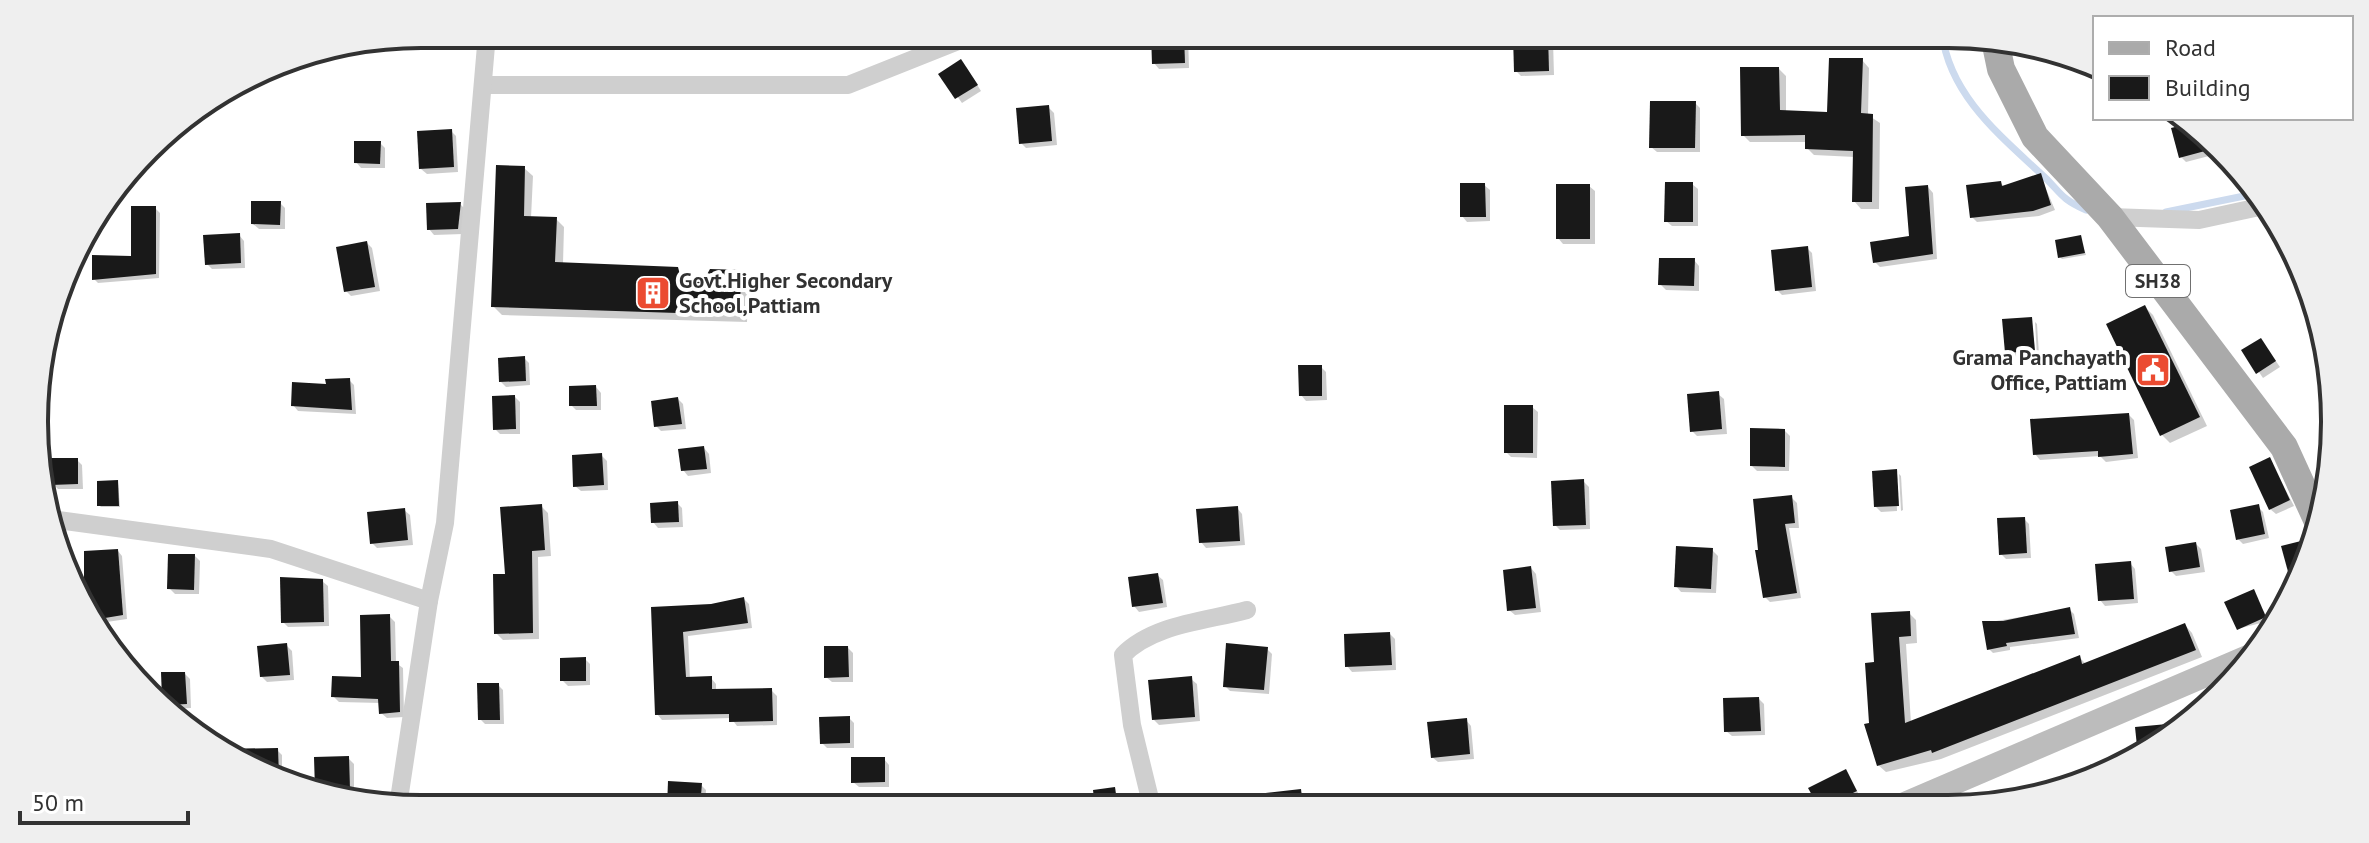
<svg xmlns="http://www.w3.org/2000/svg" width="2369" height="843" font-family="'PT Sans',sans-serif">
  <rect width="100%" height="100%" fill="#fff"/>
  <g fill="#0003">
    <path d="M422,34h24v12l-43,-1 -5,-5z"/>
    <path d="M1153,34h35l1,34 -30,1 -5,-6z"/>
    <path d="M1547,36l6,5 1,34 -33,1 -5,-5z"/>
    <path d="M1862,60l7,8 -1,47 12,8 -1,86h-18l-7,-8 1,-44 -41,-2 -7,-7v-6h-57l-7,-7 36,-66 7,7v36l43,2z"/>
    <path d="M966,67l15,24 -19,12 -21,-29z"/>
    <path d="M1695,103l5,5v44h-43l-6,-5z"/>
    <path d="M1048,107l6,6 3,32 -31,3 -5,-5z"/>
    <path d="M2193,125l11,12 5,19 -23,6 -5,-5 -7,-27z"/>
    <path d="M451,131l5,5 2,36 -31,2 -6,-5z"/>
    <path d="M380,143l5,5v20h-24l-5,-6z"/>
    <path d="M524,168l9,8 -2,42 25,1 8,8 -1,37 114,5 9,12 21,-1 34,-8 8,8 -2,42 -245,-7 -9,-9z"/>
    <path d="M2040,175l15,35 -16,6 -62,6 -5,-5 29,-34 3,4z"/>
    <path d="M1692,184l6,5v37h-26l-6,-5z"/>
    <path d="M1484,185l6,5v31l-23,1 -5,-6z"/>
    <path d="M1589,186l6,5v53h-32l-5,-6z"/>
    <path d="M1928,187l5,6 4,66 -57,8 -5,-5 37,-24z"/>
    <path d="M280,203l5,5v21h-26l-6,-5z"/>
    <path d="M460,204l5,5 -2,25 -29,1 -5,-6z"/>
    <path d="M155,208l5,5 -1,65 -61,5 -4,-4 39,-21z"/>
    <path d="M239,235l5,6 1,27 -33,1 -5,-5z"/>
    <path d="M2080,237l6,18 -24,4 -2,-2z"/>
    <path d="M367,243l5,5 8,43 -29,5 -5,-5z"/>
    <path d="M1807,248l5,5 4,38 -34,4 -5,-5z"/>
    <path d="M1694,260l5,6v25l-33,-1 -6,-6z"/>
    <path d="M2145,307l8,8 54,111 -37,17 -8,-8 -54,-110z"/>
    <path d="M2031,319l2,37 -21,1 -5,-5z"/>
    <path d="M2035,322l2,2 2,31 -2,1z"/>
    <path d="M2261,340l19,27 -17,11 -19,-28z"/>
    <path d="M524,358l5,5 1,22 -24,2 -5,-5z"/>
    <path d="M1321,367l5,5 1,28 -21,1 -5,-6z"/>
    <path d="M349,380l5,5 2,29 -58,-3 -5,-6z"/>
    <path d="M596,387l5,6v17h-25l-5,-5z"/>
    <path d="M1718,394l6,5 3,35 -30,2 -5,-5z"/>
    <path d="M515,397l5,5v32h-20l-5,-5z"/>
    <path d="M678,399l5,5 3,25 -25,2 -5,-5z"/>
    <path d="M1532,407l6,5 -1,46 -26,-1 -5,-5z"/>
    <path d="M2129,415l5,5 4,38 -32,4 -6,-6 -60,4 -5,-6z"/>
    <path d="M1785,431l5,5 -1,35h-32l-5,-5z"/>
    <path d="M704,448l5,6 2,19 -23,3 -5,-6z"/>
    <path d="M602,456l5,5 1,29 -27,1 -6,-5z"/>
    <path d="M77,460l5,5 1,24h-25l-5,-5z"/>
    <path d="M2270,460l24,46 -18,8 -6,-5z"/>
    <path d="M1896,471l1,40 -16,1 -5,-5z"/>
    <path d="M1899,474l2,2 2,34 -2,1z"/>
    <path d="M1583,481l6,6 1,42 -30,1 -5,-5z"/>
    <path d="M118,482l2,25h-19l-2,-2z"/>
    <path d="M1791,497l6,6 2,25h-10l12,70 -31,4 -5,-5 -4,-46z"/>
    <path d="M677,503l5,5 1,19 -25,1 -5,-6z"/>
    <path d="M541,506l7,7 3,43 -13,1 1,82 -36,1 -7,-7 11,-57z"/>
    <path d="M2258,507l5,5 6,26 -26,6 -5,-5z"/>
    <path d="M1237,508l5,6 3,31 -39,3 -5,-6z"/>
    <path d="M404,510l6,5 3,30 -36,3 -5,-5z"/>
    <path d="M2024,519l5,5 2,34 -25,1 -5,-5z"/>
    <path d="M2196,544l5,5 4,23 -29,4 -5,-5z"/>
    <path d="M1712,550l6,6 -2,37 -35,-1 -5,-6z"/>
    <path d="M118,551l4,5 5,63 -27,4 -5,-4 -2,-16h-9l-11,-24h13z"/>
    <path d="M195,556l5,5 -1,33h-24l-6,-6z"/>
    <path d="M2130,563l5,6 3,34 -33,3 -5,-6z"/>
    <path d="M1531,568l5,6 5,38 -26,3 -6,-5z"/>
    <path d="M1157,575l6,5 4,27 -28,5 -5,-6z"/>
    <path d="M322,581l6,5 1,40 -41,1 -5,-5z"/>
    <path d="M2253,592l16,29 -28,7 -5,-5z"/>
    <path d="M744,599l5,5 3,24 -64,8 2,43 21,-1 5,6v7l55,-1 6,6v29l-40,1 -6,-8 -69,2 -5,-6 -4,-105 58,-3z"/>
    <path d="M2069,609l5,5 5,24 -69,9v3l-17,3 -4,-4 -5,-26z"/>
    <path d="M1909,613l7,7 1,23 -11,1 5,79 168,-66 7,7 99,-39 7,8 10,24 -261,102 -55,13 -8,-7 -7,-41 5,-60z"/>
    <path d="M389,616l6,6 1,41 7,5 1,49 -17,1 -6,-5v-10l-42,-1 -6,-6 30,-17z"/>
    <path d="M1390,634l5,5 1,31 -44,2 -5,-6z"/>
    <path d="M287,646l5,5 2,29 -27,2 -6,-6z"/>
    <path d="M848,648l5,5v29h-21l-6,-5z"/>
    <path d="M1267,649l5,5 -3,40 -39,-3 -5,-5z"/>
    <path d="M585,659l5,5v21l-22,1 -6,-6z"/>
    <path d="M163,674h22l5,5 1,29 -19,1 -8,-8z"/>
    <path d="M1191,679l6,5 3,37 -41,4 -5,-5z"/>
    <path d="M498,685l5,5 1,34h-19l-5,-5z"/>
    <path d="M1759,699l5,5 1,31 -33,1 -6,-5z"/>
    <path d="M2211,703l-8,10 -5,3 -2,-11z"/>
    <path d="M849,718l5,5v25h-27l-5,-5z"/>
    <path d="M1466,720l5,6 3,33 -36,3 -6,-5z"/>
    <path d="M277,750l5,5v23l-38,-17z"/>
    <path d="M348,758l6,6v36l-32,-6 -5,-5z"/>
    <path d="M884,759l5,6v22h-30l-6,-5z"/>
    <path d="M2090,764h31l2,2 -33,12z"/>
    <path d="M1845,771l15,25 -19,10h-21l-9,-17z"/>
    <path d="M670,784l31,1 5,5 -1,18h-36z"/>
    <path d="M1300,791l6,6 1,10h-35l-1,-13z"/>
    <path d="M1682,799l6,7h-30z"/>
  </g>
  <g fill="none" stroke-linecap="round" stroke-linejoin="round">
    <g stroke="#ccdaee" stroke-width="7">
      <path d="M1942,34c8,60 55,99 97,138 22,19 18,25 47,38"/>
      <path d="M2166,212l88,-18"/>
    </g>
  </g>
  <g fill="#191919">
    <path d="M1151,34h33l1,29 -33,1z"/>
    <path d="M1548,34l1,37 -35,1 -1,-37z"/>
    <path d="M1829,58h34l-2,55 12,1 -1,88h-20l1,-51 -48,-2v-14l-64,1 -1,-69h39l1,43 47,2z"/>
    <path d="M961,59l17,26 -23,14 -17,-25z"/>
    <path d="M1650,101h46l-1,47h-46z"/>
    <path d="M1049,105l3,36 -33,3 -3,-36z"/>
    <path d="M2191,123l9,10 5,18 -26,7 -8,-30z"/>
    <path d="M452,129l2,38 -35,2 -2,-38z"/>
    <path d="M354,141h27l-1,23 -26,-1z"/>
    <path d="M496,165l29,1 -1,50 33,1 -2,45 123,5 3,12 24,-1 5,-9 32,1 -3,45 -248,-8z"/>
    <path d="M2041,173l10,32 -18,6 -63,7 -4,-33 35,-4 1,5z"/>
    <path d="M1665,182h28v40h-29z"/>
    <path d="M1460,183h25l1,34h-26z"/>
    <rect x="1556" y="184" width="34" height="55"/>
    <path d="M1928,185l5,69 -60,9 -3,-21 39,-6 -4,-49z"/>
    <path d="M251,201h30l-1,24 -29,-1z"/>
    <path d="M461,202l-3,27 -31,1 -1,-27z"/>
    <path d="M131,206h25v68l-64,6v-25l39,1z"/>
    <path d="M240,233l1,30 -36,2 -2,-30z"/>
    <path d="M2081,235l4,18 -27,5 -3,-18z"/>
    <path d="M367,241l8,46 -31,5 -8,-45z"/>
    <path d="M1808,246l4,41 -37,4 -4,-41z"/>
    <path d="M1659,258h36l-1,28 -36,-1z"/>
    <path d="M2145,305l55,112 -40,19 -54,-112z"/>
    <path d="M2032,317l3,34 -30,2 -3,-34z"/>
    <path d="M2261,338l15,23 -20,13 -15,-24z"/>
    <path d="M525,356l1,25 -27,1 -1,-24z"/>
    <path d="M1298,365h24v31h-23z"/>
    <path d="M350,378l2,32 -61,-4 1,-24 34,2 -1,-5z"/>
    <path d="M596,385l1,21h-28v-20z"/>
    <path d="M1719,391l3,38 -32,3 -3,-38z"/>
    <path d="M515,395l1,34 -23,1 -1,-34z"/>
    <path d="M678,397l4,27 -28,3 -3,-26z"/>
    <rect x="1504" y="405" width="29" height="48"/>
    <path d="M2129,413l4,41 -35,3v-6l-65,4 -3,-36z"/>
    <path d="M1750,428l35,1v38l-35,-1z"/>
    <path d="M704,446l3,23 -26,2 -3,-22z"/>
    <path d="M602,453l2,32 -31,2 -1,-32z"/>
    <path d="M2270,457l20,43 -21,10 -20,-43z"/>
    <path d="M51,458h27v26l-27,1z"/>
    <path d="M1897,469l2,37 -25,1 -2,-36z"/>
    <path d="M1584,479l2,46 -33,1 -2,-45z"/>
    <path d="M118,480l1,26h-22v-25z"/>
    <path d="M1792,495l3,28 -10,1 12,69 -34,5 -8,-48h3l-5,-51z"/>
    <path d="M678,501l1,21 -28,1 -1,-20z"/>
    <path d="M542,504l3,46 -13,1 1,82 -39,1 -1,-60h12l-5,-67z"/>
    <path d="M2259,504l6,30 -29,6 -6,-30z"/>
    <path d="M1238,506l2,35 -41,2 -3,-34z"/>
    <path d="M405,508l3,32 -38,4 -3,-32z"/>
    <path d="M2025,517l2,36 -28,2 -2,-37z"/>
    <path d="M2309,539l5,2 -21,49 -12,-44z"/>
    <path d="M2196,542l4,25 -31,5 -4,-25z"/>
    <path d="M1676,546l37,2 -2,41 -37,-2z"/>
    <path d="M118,549l5,66 -30,5 -9,-39v-30z"/>
    <path d="M168,554h27l-1,36 -27,-1z"/>
    <path d="M2131,561l3,38 -36,2 -3,-37z"/>
    <path d="M1531,566l5,42 -29,3 -4,-41z"/>
    <path d="M1158,573l5,30 -31,4 -4,-30z"/>
    <path d="M280,577l43,2 1,43 -43,1z"/>
    <path d="M2254,589l12,28 -29,13 -13,-28z"/>
    <path d="M744,597l4,26 -65,9 3,45 26,-1v13l60,-1 1,33 -44,1v-8l-74,1 -4,-108 60,-3z"/>
    <path d="M2070,607l5,27 -69,9 1,3 -20,4 -5,-29h21z"/>
    <path d="M1910,611l1,25 -12,1 6,86 175,-68 2,9 103,-41 11,27 -264,103 -1,-3 -54,16 -13,-42 5,-1 -4,-60 9,-1 -3,-49z"/>
    <path d="M390,614l1,47h8l1,51 -21,2 -1,-15 -47,-2 1,-21 29,1 -1,-62z"/>
    <path d="M1390,632l2,33 -47,2 -1,-33z"/>
    <path d="M287,643l3,32 -30,2 -3,-31z"/>
    <path d="M1226,643l42,4 -4,43 -41,-3z"/>
    <path d="M824,646h24l1,31 -25,1z"/>
    <path d="M586,657v24h-26v-23z"/>
    <path d="M161,672h24l2,32 -20,1 -5,-6z"/>
    <path d="M1192,676l3,41 -43,3 -4,-40z"/>
    <path d="M477,683h22l1,37h-22z"/>
    <path d="M1759,697l2,34 -37,1 -1,-34z"/>
    <path d="M850,716v27l-30,1 -1,-27z"/>
    <path d="M1467,718l3,36 -39,4 -4,-36z"/>
    <path d="M2189,722l-51,34 -3,-29z"/>
    <path d="M278,748l1,29 -61,-28z"/>
    <path d="M349,756l1,33 -35,1 -1,-33z"/>
    <path d="M851,757h34v25l-34,1z"/>
    <path d="M1846,769l11,22 -31,15h-8l-10,-18z"/>
    <path d="M668,781l34,2 -2,25h-33z"/>
    <path d="M1115,787l3,21h-23l-2,-18z"/>
    <path d="M1301,789l2,18h-54l-1,-12z"/>
  </g>
  <g fill="none" stroke-linecap="round" stroke-linejoin="round">
    <g stroke="#cfcfcf" stroke-width="18">
      <path d="M484,85h364l128,-51"/>
      <path d="M2110,217l89,3 65,-14"/>
      <path d="M47,514l11,6 213,29 158,52"/>
      <path d="M398,806l31,-205 16,-78 42,-489"/>
      <path d="M1152,807l-20,-82 -9,-70c30,-31 84,-34 124,-45"/>
    </g>
    <path stroke="#bcbcbc" stroke-width="24" d="M1900,806l350,-150"/>
    <path stroke="#aaa" stroke-width="28" d="M1995,40l6,29 34,68 75,80 174,230 36,79"/>
  </g>
  <defs>
    <g id="building-square" transform="scale(1.8)"><rect x="-9" y="-9" width="18" height="18" rx="4" fill="#eb4b31" stroke="#fff"/><path d="M-4-6H4V6H1V3H-1V6H-4ZM-2.5-4.3h1.7v1.8h-1.7ZM.8-4.3h1.7v1.8H.8ZM-2.5-1h1.7V.8h-1.7ZM.8-1h1.7V.8H.8Z" fill="#fff"/></g>
    <g id="civic-square" transform="scale(1.8)"><rect x="-9" y="-9" width="18" height="18" rx="4" fill="#eb4b31" stroke="#fff"/><path d="M-.6-6.5H3V-4.5H.6V-3L4-1V1h2V6H-6V1h2V-1L-.6-3ZM-1.2 2.5V6h2.4V2.5Z" fill="#fff"/></g>
  </defs>
  <g fill-rule="evenodd">
    <use href="#building-square" x="653" y="293"/>
    <use href="#civic-square" x="2153" y="370"/>
  </g>
  <g text-anchor="middle" dominant-baseline="central" stroke-width="8" stroke-linejoin="round" paint-order="stroke">
    <rect fill="#fff" stroke="#707070" stroke-width="2" x="2126" y="265" width="64" height="32" rx="6"/>
    <g font-size="20" font-weight="bold" fill="#323232">
      <text x="2158" y="281">SH38</text>
    </g>
    <g font-size="22" font-weight="bold" fill="#323232" stroke="#fff" text-anchor="start">
      <text x="679" y="280">Govt.Higher Secondary<tspan x="679" dy="25">School,Pattiam</tspan></text>
      <text x="2127" y="357" text-anchor="end">Grama Panchayath<tspan x="2127" dy="25">Office, Pattiam</tspan></text>
    </g>
  </g>
  <path d="M0 0H2369V843H0ZM421 48H1948A373 373 0 0 1 2321 421V422A373 373 0 0 1 1948 795H421A373 373 0 0 1 48 422V421A373 373 0 0 1 421 48Z" fill="#efefef" fill-rule="evenodd"/>
  <path fill="none" stroke="#323232" stroke-width="4" d="M421 48H1948A373 373 0 0 1 2321 421V422A373 373 0 0 1 1948 795H421A373 373 0 0 1 48 422V421A373 373 0 0 1 421 48Z"/>
  <rect x="2093" y="16" width="260" height="104" fill="#ffffff" stroke="#adadad" stroke-width="2"/>
  <rect x="2109" y="42" width="40" height="12" fill="#aaaaaa" stroke="#adadad" stroke-width="2"/>
  <text x="2165" y="56" font-size="24" fill="#323232">Road</text>
  <rect x="2109" y="76" width="40" height="24" fill="#191919" stroke="#adadad" stroke-width="2"/>
  <text x="2165" y="96" font-size="24" fill="#323232">Building</text>
  <path d="M20 811v12h168v-12" fill="none" stroke="#323232" stroke-width="4"/>
  <text x="32" y="811" font-size="24" fill="#323232" stroke="#ffffff" stroke-width="6" paint-order="stroke">50 m</text>
</svg>
